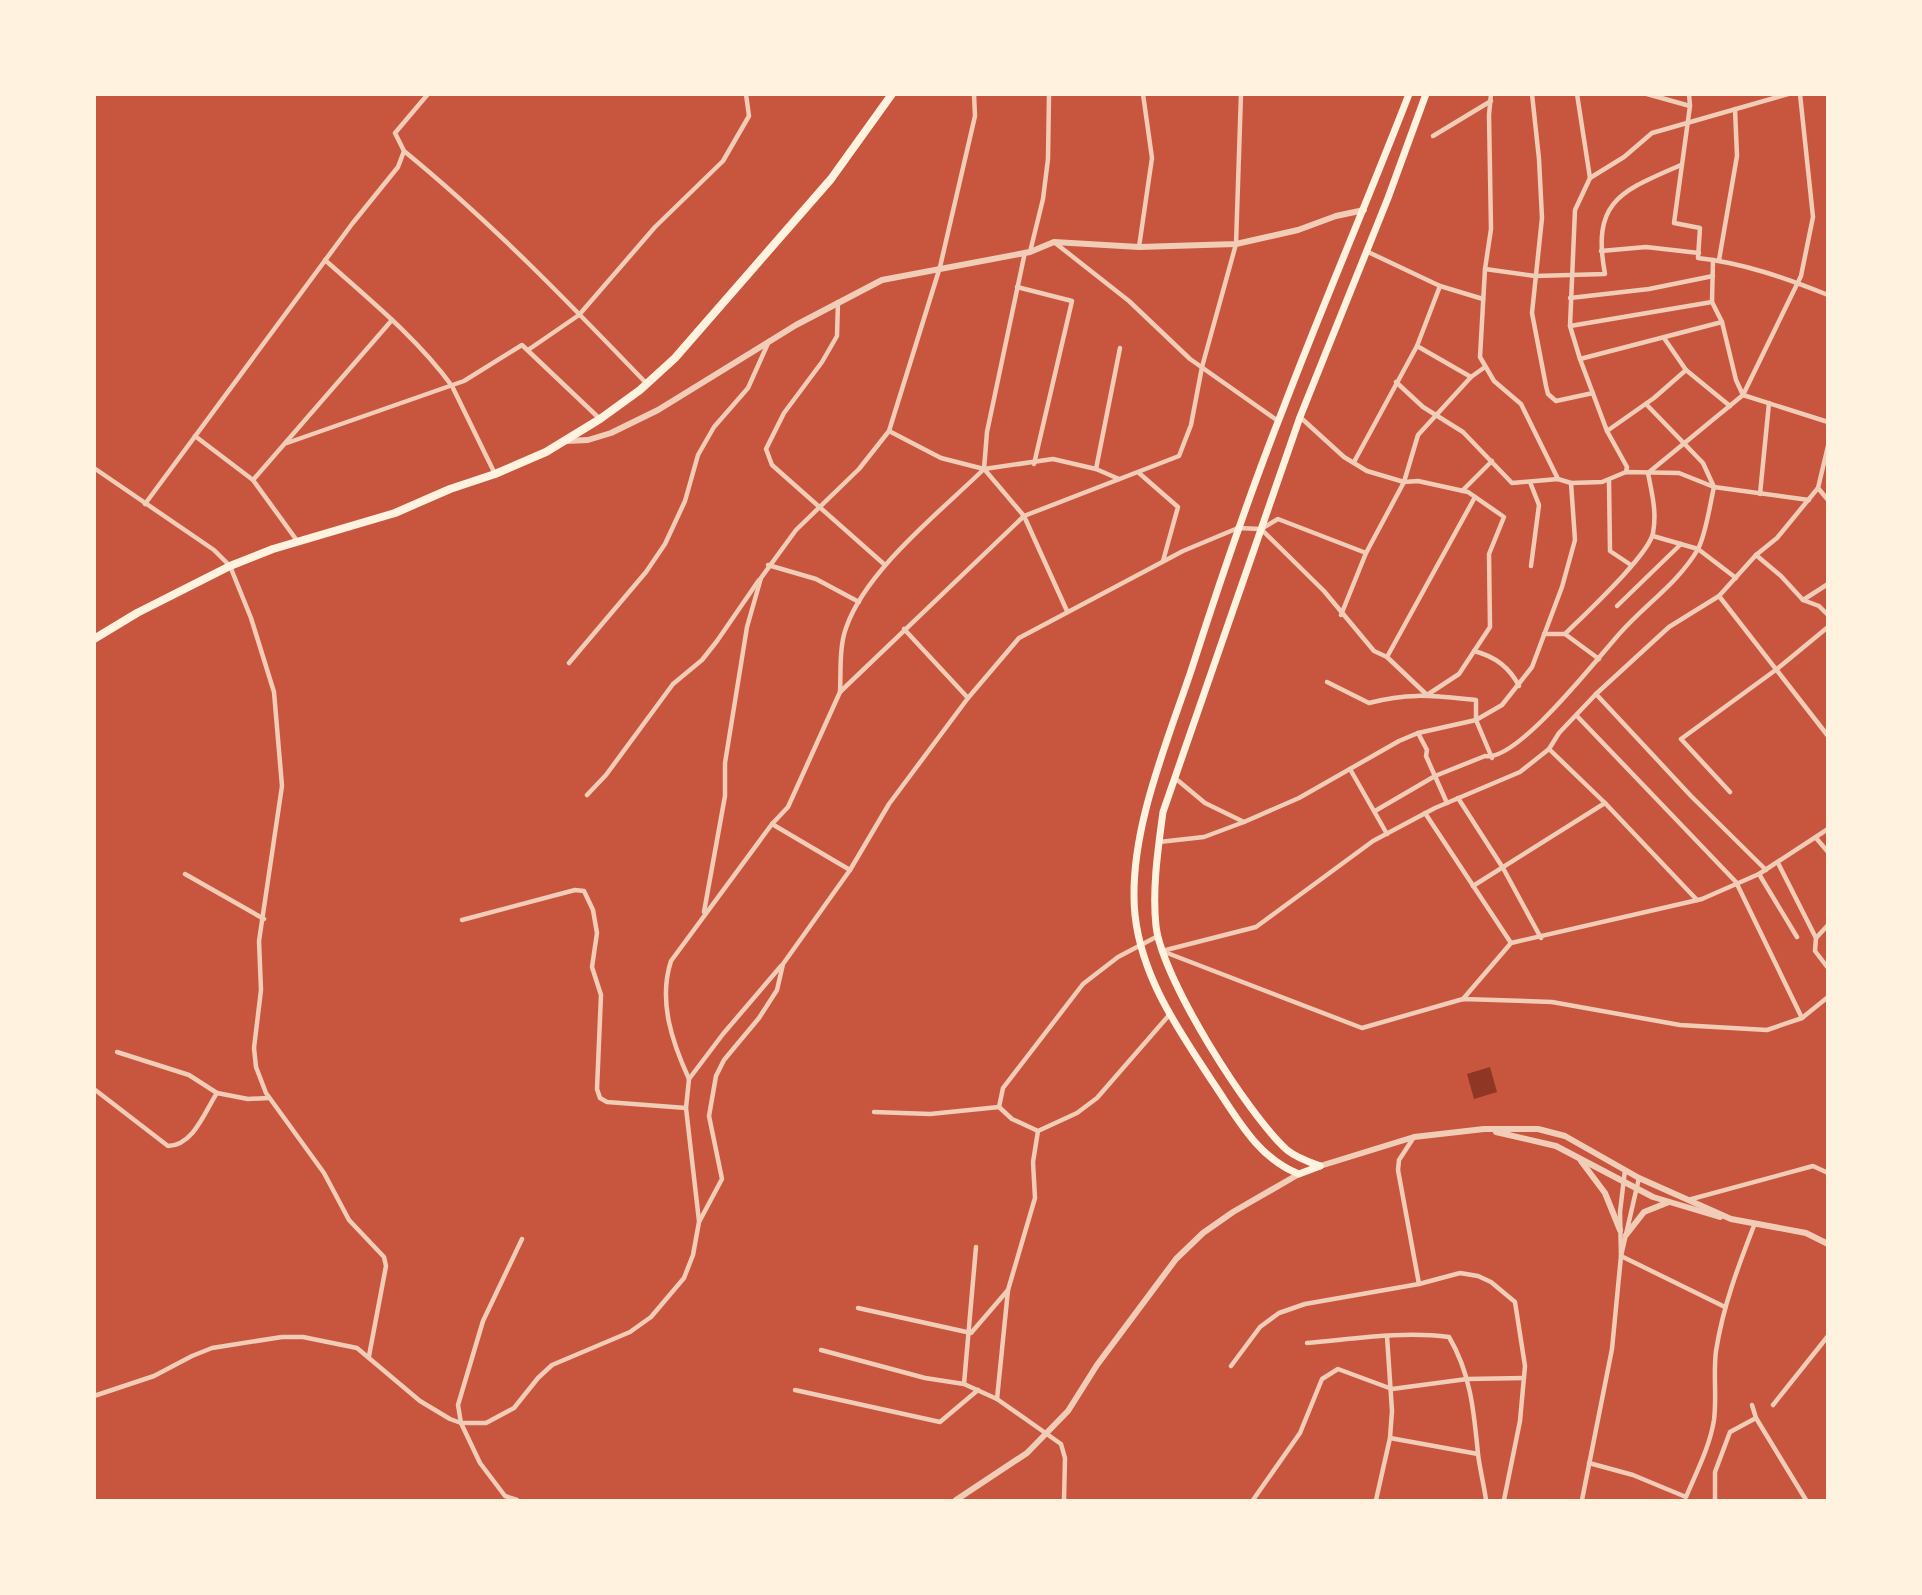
<svg xmlns="http://www.w3.org/2000/svg" width="1922" height="1595" font-family="'Fira Sans Condensed',sans-serif">
  <rect width="100%" height="100%" fill="#c8553d"/>
  <path fill="#8f3625" d="M1490,1067l7,25 -23,7 -7,-25z"/>
  <g fill="none" stroke-linecap="round" stroke-linejoin="round">
    <g stroke="#f1ccb7" stroke-width="4.5">
      <path d="M1491,94l-2,21 2,114 -6,40 -5,88 14,24 27,23 37,75"/>
      <path d="M1532,94l7,65 3,59 -10,95 14,73 2,8 8,7 37,-8"/>
      <path d="M1577,94l13,84"/>
      <path d="M1647,94l43,12"/>
      <path d="M1689,94l1,12 -16,117 26,5 -2,30c46,5 87,20 130,37"/>
      <path d="M1433,136l58,-35"/>
      <path d="M404,151c87,71 165,152 243,233"/>
      <path d="M1054,242l75,59 61,58 88,62"/>
      <path d="M1139,247l13,-89 -9,-64"/>
      <path d="M1366,251l74,35 43,13"/>
      <path d="M1601,251l45,-4 53,6"/>
      <path d="M1030,252l13,-53 5,-40 1,-65"/>
      <path d="M325,260c45,40 92,78 127,126l43,88"/>
      <path d="M1713,260l-1,42 10,20 14,58 7,15 85,27"/>
      <path d="M1719,260l18,-104 -2,-47"/>
      <path d="M1485,269l50,7 70,-2c-14,-74 17,-83 76,-109"/>
      <path d="M1017,287l55,14 -38,163"/>
      <path d="M1570,298l79,-9 64,-13"/>
      <path d="M838,302l-1,34 -15,26 -38,51 -18,36 6,16 113,100"/>
      <path d="M1570,326l142,-24"/>
      <path d="M1664,338l22,32 44,36"/>
      <path d="M1417,346l54,31"/>
      <path d="M528,350l51,-35 76,-88 68,-66 26,-45 -3,-22"/>
      <path d="M1580,359l142,-37"/>
      <path d="M1396,382l27,25 40,25 49,51 46,-4 13,4 31,-1 24,-10 53,1 35,14 95,13"/>
      <path d="M889,431l52,27 43,11 69,-10 43,10 23,10"/>
      <path d="M1607,431l47,-33 32,-28"/>
      <path d="M195,436l58,44 45,62"/>
      <path d="M287,443l177,-62 58,-36 78,74"/>
      <path d="M1354,462l63,-116 23,-60"/>
      <path d="M94,468l120,82 16,16 21,52 23,74 8,94 -23,155 2,49 -7,58 2,19 10,26 58,80 25,47 35,37 2,9 -17,90"/>
      <path d="M1096,469l24,-121"/>
      <path d="M985,470l39,46 43,95"/>
      <path d="M1626,472l1,-5 -20,-36 -27,-72 -10,-33 5,-116 15,-32 34,-21 28,-24 136,-39"/>
      <path d="M1139,473l39,34 -15,54"/>
      <path d="M253,480l139,-160"/>
      <path d="M1609,481l1,70 21,14"/>
      <path d="M1530,482l9,23 -8,61"/>
      <path d="M1818,488l10,12"/>
      <path d="M1462,491l30,-30"/>
      <path d="M1760,494l9,-91"/>
      <path d="M145,504l207,-280 46,-57 6,-16 -9,-18 33,-39"/>
      <path d="M1261,529l63,62 50,60 13,6 40,38 32,-21 31,-47 -1,-73 15,-37 -36,-25 -50,-11 -14,1 -37,-11 -23,-14 -44,-40"/>
      <path d="M1653,536l45,13 38,29"/>
      <path d="M1756,555l25,21 22,24 16,6 9,9"/>
      <path d="M768,565l48,14 43,23"/>
      <path d="M1719,596l109,140"/>
      <path d="M1803,600l25,-16"/>
      <path d="M1617,606l64,-62"/>
      <path d="M1341,615l25,-62 38,-71 14,-47 53,-58 14,-10"/>
      <path d="M904,629l64,69"/>
      <path d="M1544,634h21l34,25"/>
      <path d="M1565,634c18,-18 84,-79 88,-101 4,-21 -1,-39 -5,-60l95,-78 58,-119 12,-59 -13,-123"/>
      <path d="M1474,651c20,5 36,17 45,35"/>
      <path d="M1387,657l88,-160"/>
      <path d="M569,663l77,-91 19,-28 20,-43 13,-46 16,-28 34,-39 21,-47"/>
      <path d="M1327,682l42,21c40,-11 66,-7 107,-3v20l16,38"/>
      <path d="M840,692c1,-19 -1,-45 6,-64 20,-58 94,-116 138,-159l3,-37 38,-180"/>
      <path d="M1596,694l95,102 75,74"/>
      <path d="M1577,716l159,166 66,136"/>
      <path d="M1418,733l9,17 -1,6 21,47"/>
      <path d="M1549,749l56,54 92,97"/>
      <path d="M1350,769l37,65"/>
      <path d="M1175,778l30,25 39,19 55,-24 100,-57 19,-8 58,-13 26,-15 30,-38 30,-80 13,-47 -4,-57"/>
      <path d="M1730,792l-49,-53 96,-70 51,-42"/>
      <path d="M587,795l19,-20 67,-91 29,-24 15,-19 42,-61"/>
      <path d="M1458,798l45,70 38,70"/>
      <path d="M1375,811l60,-35 50,-20c32,7 114,-100 136,-124 25,-28 58,-50 77,-83 8,-15 12,-45 16,-62l-11,-24 -57,-59"/>
      <path d="M1425,813l86,130"/>
      <path d="M772,824l78,46"/>
      <path d="M1816,838l12,14"/>
      <path d="M1159,842l45,-5 40,-15"/>
      <path d="M1778,863l38,75 -1,13 13,17"/>
      <path d="M185,874l79,45"/>
      <path d="M1759,874l38,63"/>
      <path d="M1473,886l132,-83"/>
      <path d="M704,912l21,-116v-33l22,-136 14,-49 35,-48 63,-61 30,-38 51,-164 35,-151 -1,-22"/>
      <path d="M462,920l113,-30 9,1 9,19 4,23 -5,34 9,28 -4,94 3,9 7,4 79,6"/>
      <path d="M1816,938l12,-13"/>
      <path d="M1162,951l94,-24 117,-86 62,-33 85,-36 29,-23 10,-16 37,-39 73,-67 50,-31 37,-41 21,-17 41,-50 10,-42"/>
      <path d="M1162,951l200,77 101,-29 89,3 128,23 87,5 35,-12 26,-21"/>
      <path d="M1463,999l48,-56 191,-44 57,-25 69,-45"/>
      <path d="M117,1052l72,23 28,18"/>
      <path d="M689,1079c-17,-37 -31,-78 -18,-118l101,-137 16,-17 52,-115 184,-176 155,-60 12,-31 11,-58 34,-123 5,-150"/>
      <path d="M94,1089l74,57c26,-1 37,-35 49,-53l31,6 21,-1"/>
      <path d="M999,1107l4,-19 80,-104 35,-27 40,-21"/>
      <path d="M874,1112l56,2 69,-7 13,12 26,12"/>
      <path d="M1414,1137l-15,23 -1,10 21,114"/>
      <path d="M1625,1170l-5,42 1,44 104,51"/>
      <path d="M1688,1200l125,-34 15,7"/>
      <path d="M699,1221l-13,-113 3,-29 34,-45 58,-68"/>
      <path d="M858,1308l113,25 37,-43"/>
      <path d="M1307,1343c47,-4 95,-12 142,-6 22,37 25,76 29,117 2,16 6,31 8,46"/>
      <path d="M821,1350l104,28 39,6 33,15 64,45 4,14 -1,42"/>
      <path d="M1231,1366l29,-39 19,-14 26,-9 114,-20 41,-11 18,3 13,6 24,20 10,64 -5,55 -16,79"/>
      <path d="M964,1384l12,-137"/>
      <path d="M795,1390l145,32 38,-32"/>
      <path d="M94,1396l60,-20 38,-20 20,-8 70,-11h21l54,11 63,53 30,18 11,4h25l28,-15 24,-30 14,-13 78,-33 21,-15 33,-39 9,-23 6,-33 23,-43 -13,-63 7,-40 8,-16 35,-42 18,-28 6,-26 67,-94 39,-66 79,-106 51,-60 164,-87 55,-23 23,1 17,-10 88,34"/>
      <path d="M997,1399l11,-109 27,-92 -2,-36 5,-31 39,-18 20,-15 73,-84"/>
      <path d="M1773,1405l55,-69"/>
      <path d="M1756,1418l50,82"/>
      <path d="M1390,1438l88,16"/>
      <path d="M1589,1463l44,12 53,22c10,-24 24,-51 28,-77 3,-23 -1,-46 2,-69 7,-45 23,-87 39,-128"/>
      <path d="M517,1500l-12,-4 -25,-33 -19,-40 -3,-18 25,-84 39,-82"/>
      <path d="M1253,1500l47,-67 22,-54 16,-10 54,20 75,-10 57,-1"/>
      <path d="M1376,1500l14,-62 2,-27 -5,-75"/>
      <path d="M1582,1500l30,-151 9,-93 18,-78"/>
      <path d="M1715,1500v-28l15,-40 26,-14 -4,-13"/>
    </g>
    <g stroke="#f1ccb7" stroke-width="6">
      <path d="M566,441l22,-1 23,-7 47,-23 138,-85 86,-45 148,-28 24,-10 85,5 97,-3 62,-14 38,-14 28,-6"/>
      <path d="M1496,1132l60,14 97,51 67,20"/>
      <path d="M1581,1161l24,32 15,37"/>
      <path d="M1320,1166l94,-29 70,-8h54l27,7 74,42 92,41 75,14 22,11"/>
      <path d="M1626,1235l18,-23 25,-10"/>
      <path d="M956,1500l71,-47 41,-42 29,-46 79,-106 27,-26 30,-21 66,-38"/>
    </g>
    <g stroke="#fff3e0" stroke-width="7">
      <path d="M1320,1166l-21,8c-42,-16 -63,-58 -87,-93 -34,-52 -70,-103 -77,-166 -8,-80 32,-172 57,-247 28,-87 57,-173 91,-259 40,-105 85,-209 126,-315"/>
      <path d="M1320,1166c-11,-4 -23,-8 -33,-16 -39,-35 -125,-171 -131,-224 -4,-37 2,-77 7,-114l137,-395 88,-219 38,-104"/>
    </g>
    <path stroke="#fff3e0" stroke-width="8" d="M94,639l43,-26 93,-47 43,-17 122,-36 55,-24 45,-15 51,-22 54,-33 40,-29 35,-32 156,-179 61,-85"/>
  </g>
  <rect width="1922" height="1595" fill="none" stroke="#fff3e0" stroke-width="192"/>
</svg>
